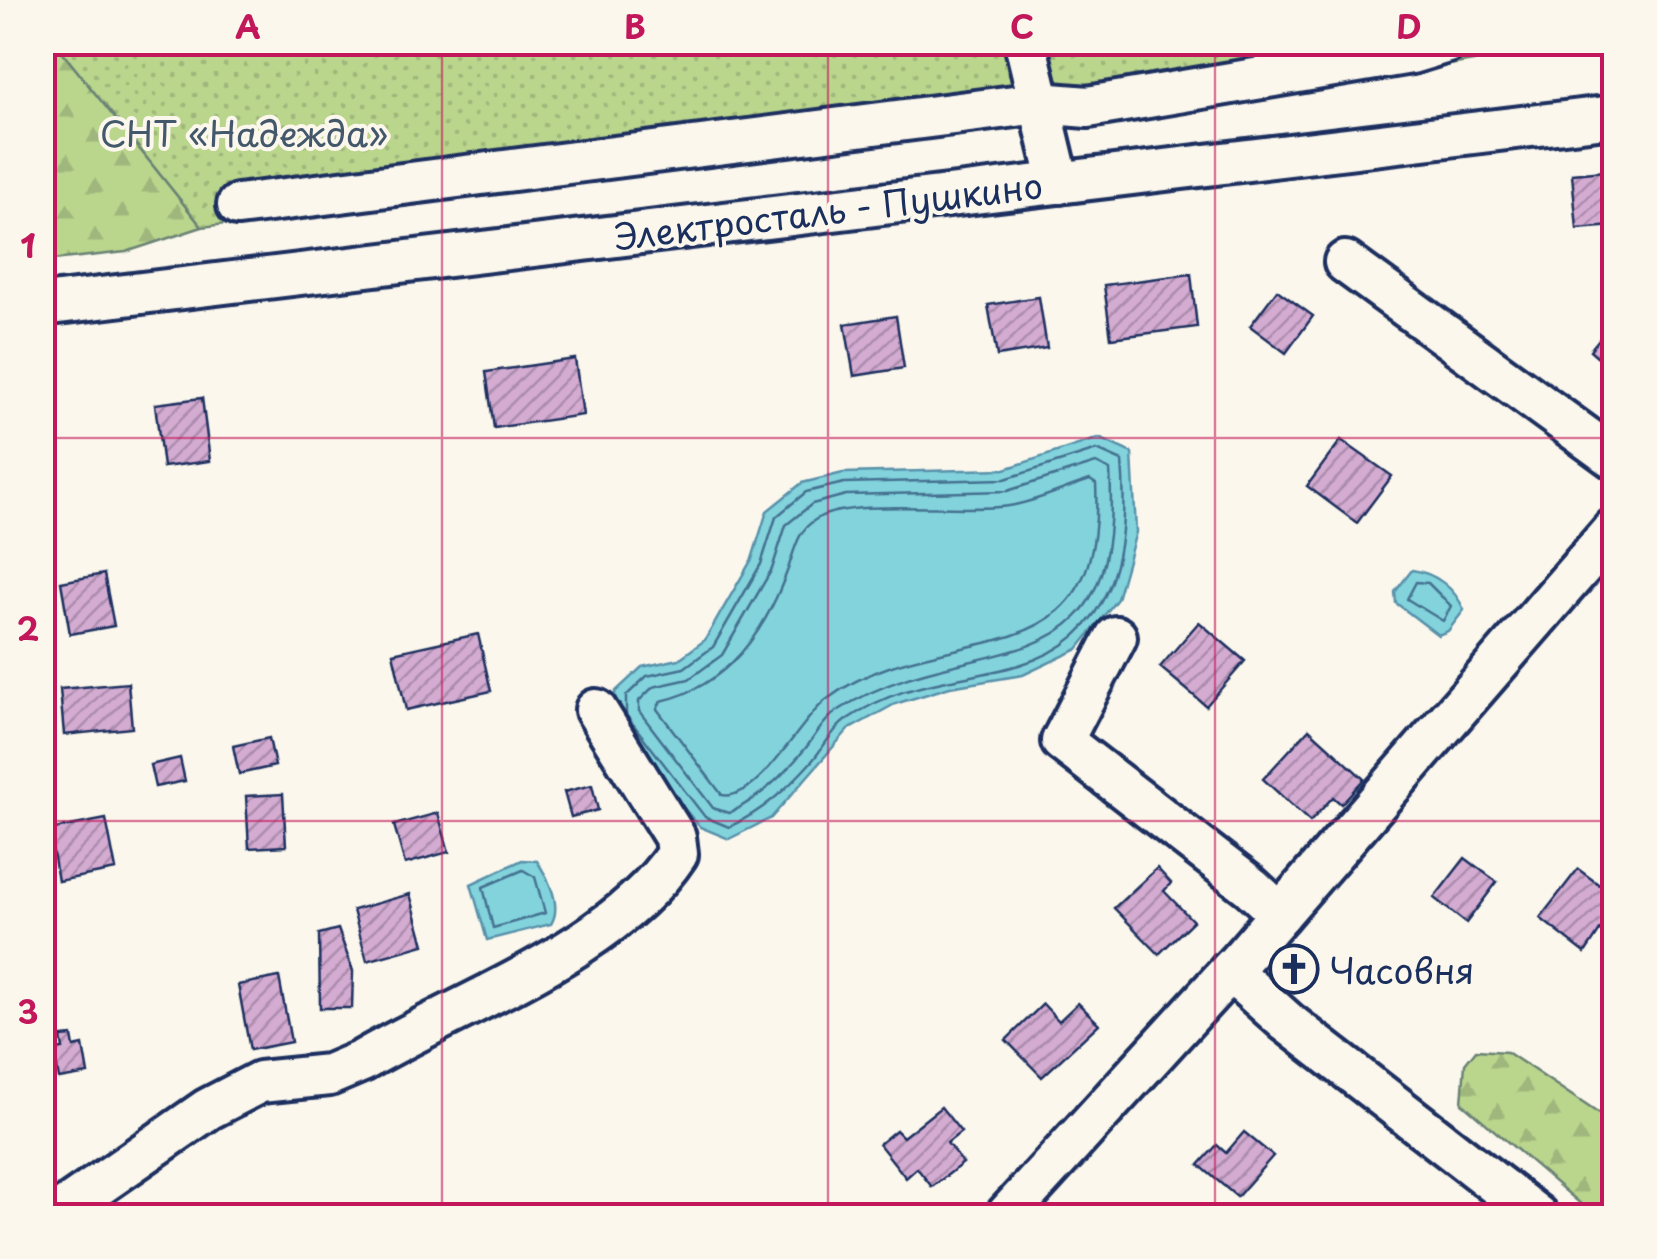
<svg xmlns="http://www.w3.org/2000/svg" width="1657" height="1259" font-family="'Playpen Sans',sans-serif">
  <defs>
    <pattern id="forest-firs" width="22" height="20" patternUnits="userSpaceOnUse" patternTransform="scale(2.5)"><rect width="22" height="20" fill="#bad58c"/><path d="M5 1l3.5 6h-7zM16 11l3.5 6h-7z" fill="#9fb77b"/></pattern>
    <pattern id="garden-dots" width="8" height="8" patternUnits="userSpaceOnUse" patternTransform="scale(2.5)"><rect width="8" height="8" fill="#bad58c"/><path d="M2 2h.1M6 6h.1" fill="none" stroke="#9fb77b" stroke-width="1.8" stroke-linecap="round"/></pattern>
    <pattern id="building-hatch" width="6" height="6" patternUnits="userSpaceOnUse" patternTransform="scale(2.5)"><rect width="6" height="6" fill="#d4abd1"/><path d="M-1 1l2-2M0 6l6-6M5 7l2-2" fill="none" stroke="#ab8cad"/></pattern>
  </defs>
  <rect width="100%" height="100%" fill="#fbf7ec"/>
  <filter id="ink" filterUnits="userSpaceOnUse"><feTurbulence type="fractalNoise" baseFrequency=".01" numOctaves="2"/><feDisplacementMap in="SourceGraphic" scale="20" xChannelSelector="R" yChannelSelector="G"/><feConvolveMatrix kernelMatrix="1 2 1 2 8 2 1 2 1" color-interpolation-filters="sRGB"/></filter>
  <g filter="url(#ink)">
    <g fill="url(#forest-firs)" stroke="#6a8275" stroke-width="2.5">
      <path d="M42,43h13l147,184 -76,25 -83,9z"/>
      <path d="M1476,1050l31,2 107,72v87l-32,-6 -120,-102 3,-39z"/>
    </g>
    <path fill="url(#garden-dots)" stroke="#6a8275" stroke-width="2.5" d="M55,43h1489l-11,8 -246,41 -1085,135z"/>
    <g fill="#82d3dc" stroke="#5991aa" stroke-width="2.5">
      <path d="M1099,438l33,15 4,79 -19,67 -39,50 -55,26 -73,12 -55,17 -47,26 -77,88 -42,21 -29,-12 -25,-29 -59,-80 -1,-26 27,-25 37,-8 26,-19 47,-81 15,-48 35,-28 41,-10 162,-4z"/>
      <path d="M1412,570c23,3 43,18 52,40l-16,21 -10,4 -42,-32 -1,-11z"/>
      <path d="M522,860l15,1c11,17 26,44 14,63l-64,16 -16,-56z"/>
    </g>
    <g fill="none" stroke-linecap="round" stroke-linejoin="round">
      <g stroke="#447190" stroke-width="2.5">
        <path d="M1097,450l25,11c7,88 -6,176 -103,204 -65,19 -112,14 -173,55 -14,10 -23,28 -34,41 -25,28 -49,50 -83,66l-24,-10 -79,-102v-19l21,-20 37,-8 29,-21 48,-83 15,-47 30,-25 38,-9 161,-4z"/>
        <path d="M1096,463l14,7c14,233 -135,153 -271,240 -15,9 -24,27 -35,40 -21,26 -45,49 -75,63l-16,-5 -74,-97v-10l14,-14 36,-8 33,-24 50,-86 14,-44 26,-21 34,-9 161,-4z"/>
        <path d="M1090,480l6,4c10,208 -156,128 -270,216 -26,20 -68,102 -104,95l-65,-86 4,-8c67,-15 104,-69 127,-132 7,-20 9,-39 30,-51 37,-20 143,-5 191,-12 27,-4 55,-18 81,-26z"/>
        <path d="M1416,582l12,1 23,23 -8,15 -36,-22z"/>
        <path d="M523,870l12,7 10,36 -52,15 -10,-41z"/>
      </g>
    </g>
    <g fill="url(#building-hatch)" stroke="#1b2f5e" stroke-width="2.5">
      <path d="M1614,170v56l-37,3 -5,-55z"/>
      <path d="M1191,274l6,53 -86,11 -7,-53z"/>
      <path d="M1277,290l36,26 -27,37 -36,-27z"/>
      <path d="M1039,297l8,51 -50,8 -9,-51z"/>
      <path d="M896,316l8,52 -50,8 -9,-52z"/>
      <path d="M1614,321v50l-24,-21z"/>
      <path d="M575,359l8,56 -89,13 -8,-56z"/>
      <path d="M202,398l8,63 -47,6 -8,-63z"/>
      <path d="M1341,440l51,36 -35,47 -50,-37z"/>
      <path d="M104,574l10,52 -44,8 -9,-52z"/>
      <path d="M1199,622l46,39 -39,45 -46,-39z"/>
      <path d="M478,634l13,57 -85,19 -13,-57z"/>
      <path d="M128,683l4,45 -68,7 -4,-46z"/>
      <path d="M1309,729l55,50 -23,25 -8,-7 -23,25 -47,-43z"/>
      <path d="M269,738l6,28 -36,8 -6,-28z"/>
      <path d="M180,758l5,23 -30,6 -5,-22z"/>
      <path d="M592,785l6,25 -27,7 -7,-25z"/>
      <path d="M283,794l3,52 -37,2 -3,-52z"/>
      <path d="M438,813l11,39 -44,12 -11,-39z"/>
      <path d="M106,819l10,51 -58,11 -9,-51z"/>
      <path d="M1465,858l32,24 -31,41 -32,-25z"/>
      <path d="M1157,868l14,15 -7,8 29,30 -34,33 -45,-46z"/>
      <path d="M1578,869l31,23 -6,8 11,9 -29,44 -45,-35z"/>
      <path d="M410,894l14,51 -57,16 -14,-51z"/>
      <path d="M338,929l15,42 -1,37h-32l-1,-74z"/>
      <path d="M279,977l12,65 -41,8 -12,-65z"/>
      <path d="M1078,1003l21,21 -57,53 -36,-37 37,-36 16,17z"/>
      <path d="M72,1036l2,11 9,-2 5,29 -29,5 -5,-29 9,-1 -2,-12z"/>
      <path d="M941,1107l20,25 -14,11 16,20 -31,24 -15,-19 -11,10 -27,-34 17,-14 7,7z"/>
      <path d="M1244,1132l29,24 -36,41 -38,-32 18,-20 9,8z"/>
    </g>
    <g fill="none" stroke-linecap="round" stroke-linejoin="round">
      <g stroke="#1b2f5e" stroke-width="48">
        <g id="minor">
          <path d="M1025,42l34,141"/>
          <path d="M238,205l801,-102 49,4 323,-54 36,-11"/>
          <path d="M1345,262l269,196"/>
          <path d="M42,305l1572,-189"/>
          <path d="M1116,637l-54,104 189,146 29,27"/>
          <path d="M1230,971l57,51 250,194"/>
          <path d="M54,1216l154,-107 52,-27 69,-7 33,-14c98,-58 252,-111 315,-207l-2,-17 -79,-127"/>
          <path d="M1006,1216l235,-257 373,-430"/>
        </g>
      </g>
      <use href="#minor" stroke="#fbf7ec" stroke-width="40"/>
    </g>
  </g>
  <path fill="none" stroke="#c2185b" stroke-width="2.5" stroke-opacity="0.55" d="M442,42v1174M828,42v1174M1215,42v1174M42,438h1572M42,821h1572"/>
  <defs>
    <g id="church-ring" transform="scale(2.5)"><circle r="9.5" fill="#fbf7ec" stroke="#1b2f5e" stroke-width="1.5"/><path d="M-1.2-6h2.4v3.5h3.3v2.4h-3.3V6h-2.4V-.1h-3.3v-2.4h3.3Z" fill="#1b2f5e"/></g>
  </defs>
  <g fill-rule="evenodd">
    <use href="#church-ring" x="1294" y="969"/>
  </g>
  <g text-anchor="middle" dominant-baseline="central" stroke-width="8" stroke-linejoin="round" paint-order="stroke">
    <g font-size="35" fill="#43586a" stroke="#fbf7ec">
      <text x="244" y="132">СНТ «Надежда»</text>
    </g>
    <g font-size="35" fill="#1b2f5e" stroke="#fbf7ec">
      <text transform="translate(828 210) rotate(-7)">Электросталь - Пушкино</text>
    </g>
    <g font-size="35" fill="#1b2f5e" stroke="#fbf7ec" text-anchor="start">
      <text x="1329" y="969">Часовня</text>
    </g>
  </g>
  <rect width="1657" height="1259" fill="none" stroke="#fbf7ec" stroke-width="110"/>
  <rect x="55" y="55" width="1547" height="1149" fill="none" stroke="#c2185b" stroke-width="4"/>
  <g font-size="32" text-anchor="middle" font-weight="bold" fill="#c2185b">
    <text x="248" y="39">A</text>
    <text x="635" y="39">B</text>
    <text x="1022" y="39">C</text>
    <text x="1409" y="39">D</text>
    <text x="28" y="258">1</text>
    <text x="28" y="641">2</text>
    <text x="28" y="1024">3</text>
  </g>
</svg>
